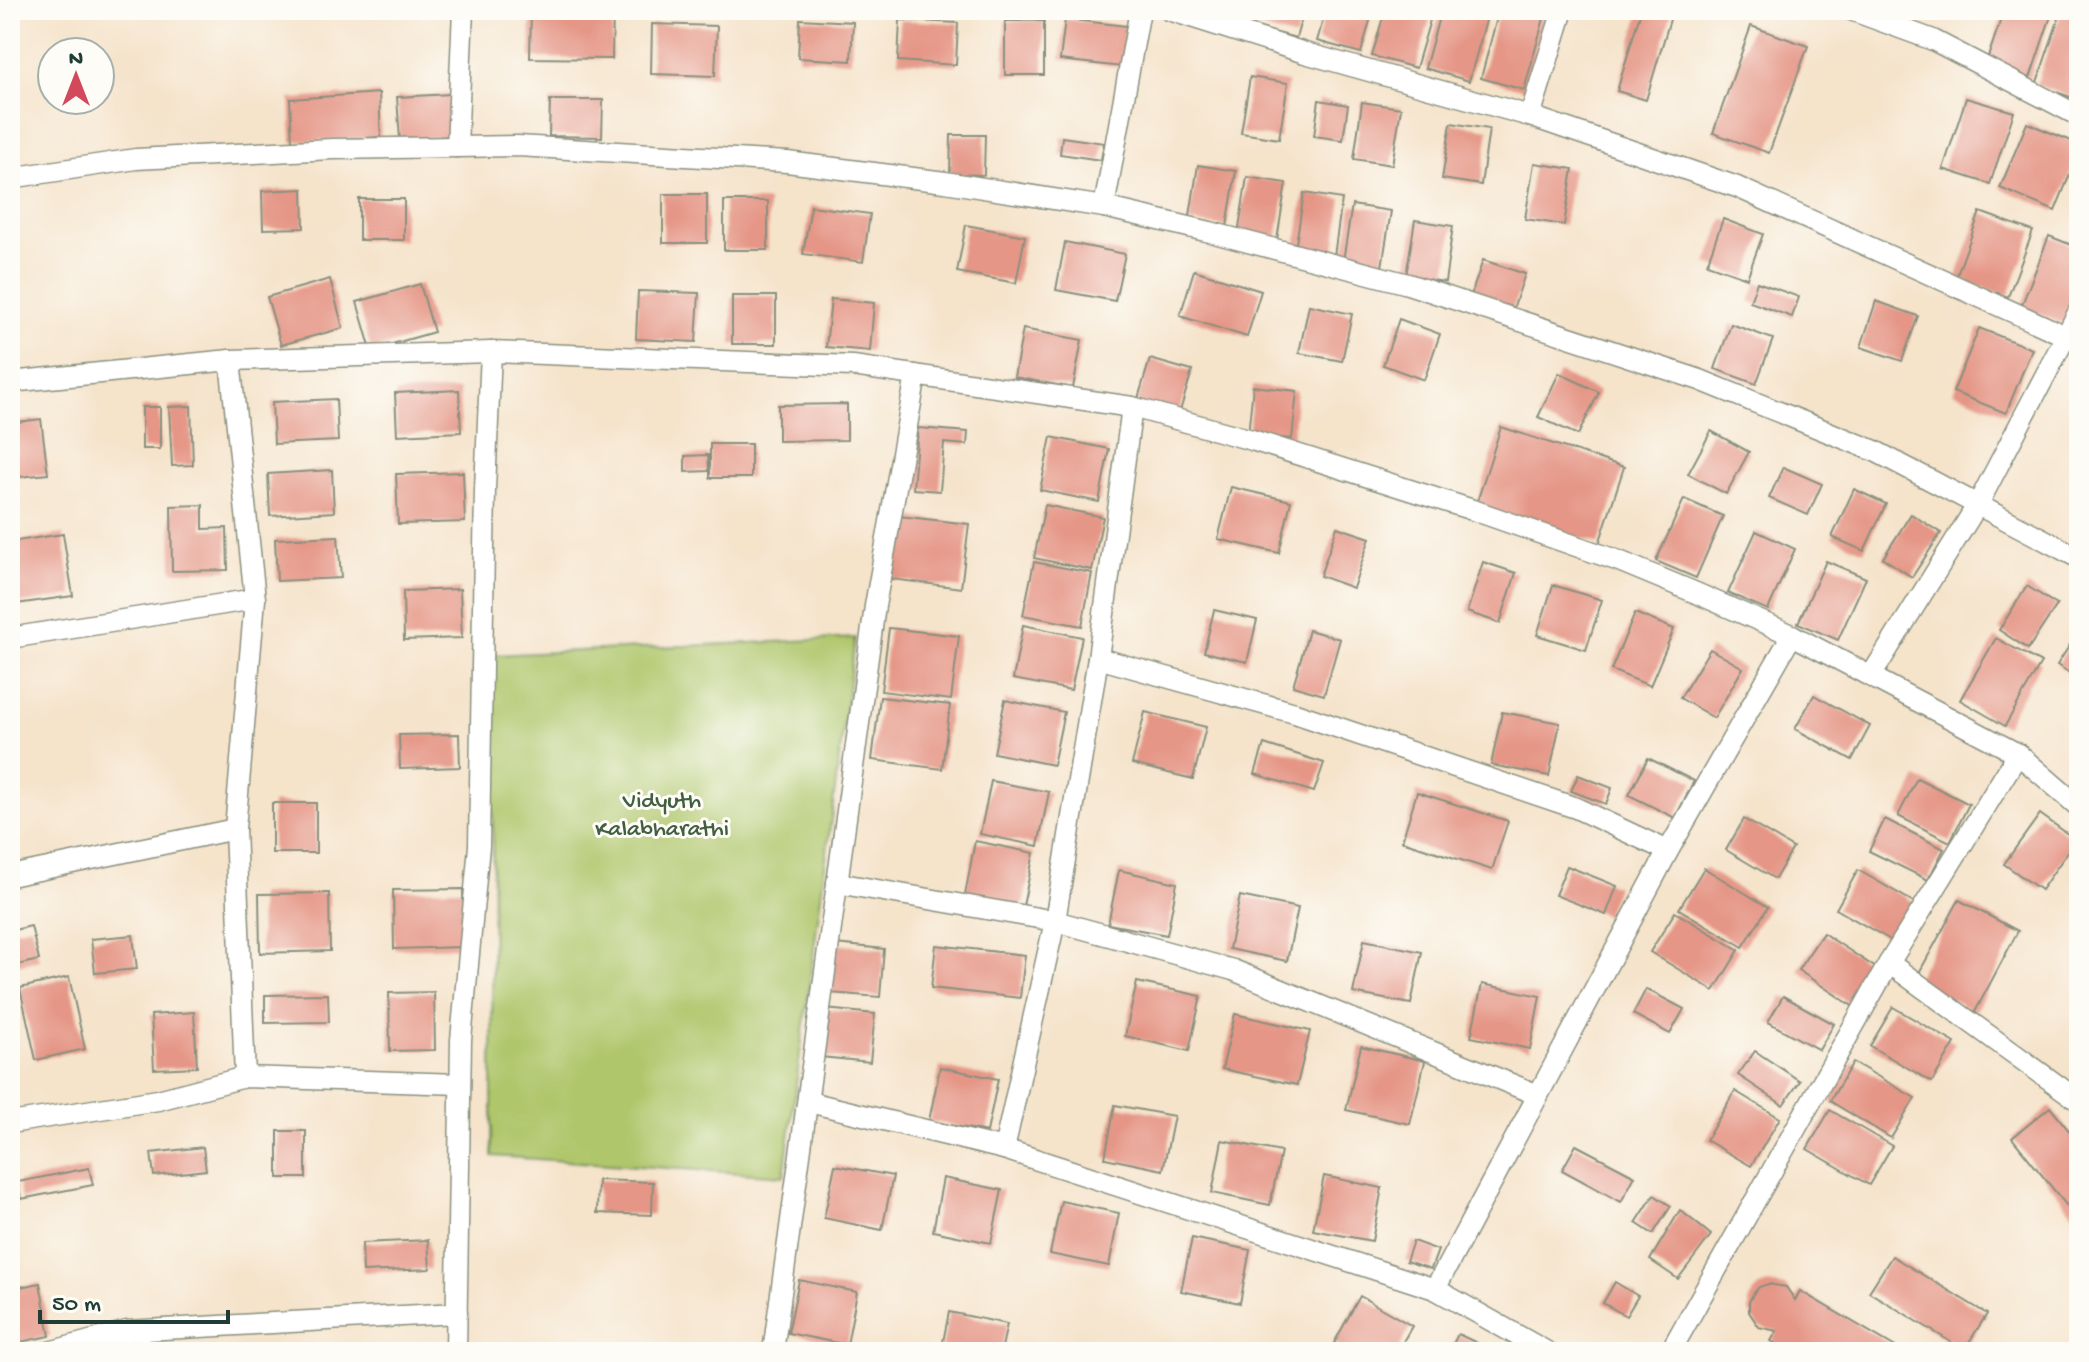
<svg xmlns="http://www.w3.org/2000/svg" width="2089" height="1362" font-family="'Gochi Hand',sans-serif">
  <rect width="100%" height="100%" fill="#fdfcf7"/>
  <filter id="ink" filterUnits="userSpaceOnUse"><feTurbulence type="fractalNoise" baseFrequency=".0125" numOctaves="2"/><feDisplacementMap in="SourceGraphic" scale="16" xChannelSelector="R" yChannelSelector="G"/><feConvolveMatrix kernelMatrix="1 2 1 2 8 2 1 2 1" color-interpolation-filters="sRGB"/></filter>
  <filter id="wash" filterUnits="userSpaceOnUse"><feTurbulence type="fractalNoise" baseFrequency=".006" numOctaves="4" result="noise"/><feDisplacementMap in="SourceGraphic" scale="32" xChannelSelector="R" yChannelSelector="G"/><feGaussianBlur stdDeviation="1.8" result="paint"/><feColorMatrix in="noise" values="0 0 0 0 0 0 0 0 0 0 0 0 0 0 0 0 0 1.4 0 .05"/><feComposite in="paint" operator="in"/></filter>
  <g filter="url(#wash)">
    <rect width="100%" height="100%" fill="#f5e3ca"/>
    <path fill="#afc66b" stroke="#678250" stroke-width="2" d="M855,638l-71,538 -292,-20 1,-501z"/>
    <g id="blocks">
      <g fill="#e59686">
        <path d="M531,10h82l-1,49 -82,-1z"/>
        <path d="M1256,10h48l-8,28 -44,-12z"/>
        <path d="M1326,10h47l-12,43 -44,-12z"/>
        <path d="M1385,10h48l-17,58 -44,-12z"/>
        <path d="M1441,10h48l-20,71 -44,-13z"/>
        <path d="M1499,10h14l31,8 -20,72 -43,-12z"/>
        <path d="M1641,10l30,6 -25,84 -29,-9z"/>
        <path d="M2004,10h49l-23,68 -44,-15z"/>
        <path d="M2061,12l18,6v82l-43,-15z"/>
        <path d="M800,19l53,3 -2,39 -53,-3z"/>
        <path d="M1065,19l61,7 -4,41 -62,-7z"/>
        <path d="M900,20l58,3 -2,42 -58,-4z"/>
        <rect x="1005" y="21" width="39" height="54"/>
        <path d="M652,24l65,2 -2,50 -64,-2z"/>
        <path d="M1751,26l57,20 -39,107 -56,-20z"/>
        <path d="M1250,77l38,6 -9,56 -38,-6z"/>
        <path d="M379,93l2,44 -89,5 -2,-43z"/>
        <path d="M450,94l2,42 -52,4 -3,-43z"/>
        <path d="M1966,98l48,14 -24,72 -47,-15z"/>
        <path d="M550,100h53l-1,37 -53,-1z"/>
        <path d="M1319,100l29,5 -5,35 -29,-4z"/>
        <path d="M1362,102l39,6 -9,57 -38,-6z"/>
        <path d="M1451,123l38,6 -8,56 -39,-6z"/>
        <path d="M2027,123l52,21v8l-24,59 -55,-23z"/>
        <path d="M951,135h34l-1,40 -34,-1z"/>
        <path d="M1062,137l42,6 -3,17 -41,-6z"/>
        <path d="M1534,163l39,6 -9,56 -39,-6z"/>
        <path d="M1198,165l38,6 -9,56 -38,-5z"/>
        <path d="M1247,177l39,6 -9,57 -39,-6z"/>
        <path d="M303,189l1,39 -41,1 -1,-38z"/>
        <path d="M1304,193l38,6 -8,57 -39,-6z"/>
        <rect x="663" y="194" width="44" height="49"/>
        <rect x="359" y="199" width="45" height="41"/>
        <rect x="724" y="201" width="44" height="49"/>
        <path d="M1352,205l39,6 -9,56 -39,-6z"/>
        <path d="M811,206l59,8 -7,48 -60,-8z"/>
        <path d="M1980,212l53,19 -25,66 -52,-19z"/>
        <path d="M1723,219l40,15 -16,44 -40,-14z"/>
        <path d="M1415,220l38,6 -8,56 -39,-6z"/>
        <path d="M966,225l59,11 -9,47 -59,-11z"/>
        <path d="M2049,236l30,12v53l-10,25 -48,-19z"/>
        <path d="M1065,242l60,12 -10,47 -59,-11z"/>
        <path d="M1483,260l42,14 -12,35 -42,-14z"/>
        <path d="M1194,270l67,21 -14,46 -67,-21z"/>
        <path d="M330,279l13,49 -62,17 -14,-48z"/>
        <path d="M1757,282l42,15 -7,20 -42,-15z"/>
        <path d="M420,284l14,48 -63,18 -14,-48z"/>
        <path d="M638,291l61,2 -3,49 -60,-3z"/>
        <rect x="732" y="296" width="44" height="48"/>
        <path d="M831,299l43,4 -4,48 -44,-4z"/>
        <path d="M1876,301l42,15 -16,45 -41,-14z"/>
        <path d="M1309,305l43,9 -10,47 -43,-8z"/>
        <path d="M1399,319l41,15 -16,46 -41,-15z"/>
        <path d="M10,323l7,38 -7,1z"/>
        <path d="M1731,324l42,15 -17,45 -41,-15z"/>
        <path d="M1979,328l53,21 -26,64 -53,-21z"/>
        <path d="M1023,329l59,11 -9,48 -59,-11z"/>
        <path d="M1150,359l42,12 -14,47 -42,-13z"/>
        <path d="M1559,373l40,19 -21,43 -40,-18z"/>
        <path d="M1253,386l44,5 -5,48 -44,-4z"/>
        <path d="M459,390l2,42 -64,3 -2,-42z"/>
        <path d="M336,399l2,42 -64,3 -2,-42z"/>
        <path d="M847,404v36l-69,1v-36z"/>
        <path d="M191,406l2,59 -21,1 -3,-59z"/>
        <rect x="142" y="407" width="18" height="42"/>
        <path d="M41,419l7,55 -38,4v-55z"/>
        <path d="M1501,427l123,40 -25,77 -123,-39z"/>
        <path d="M918,428l50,4 -1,13 -23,-2 -4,48 -27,-2z"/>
        <path d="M1711,431l38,21 -23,42 -38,-20z"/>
        <path d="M1051,437l58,12 -10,53 -59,-12z"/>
        <rect x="710" y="444" width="41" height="34"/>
        <path d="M708,455l1,16 -24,1v-16z"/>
        <path d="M1783,467l39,17 -14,31 -39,-17z"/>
        <path d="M332,470l2,42 -64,4 -2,-42z"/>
        <path d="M463,472l2,50 -67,2 -2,-50z"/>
        <path d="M1231,487l60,14 -12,52 -61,-14z"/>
        <path d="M1854,489l32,15 -22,47 -32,-14z"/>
        <path d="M1684,499l39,17 -27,62 -40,-17z"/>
        <path d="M203,505v24l24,-1 1,42 -56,1 -1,-65z"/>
        <path d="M1045,505l58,12 -11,53 -58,-12z"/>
        <path d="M1911,514l30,19 -29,44 -29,-19z"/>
        <path d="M899,516l70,8 -8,64 -70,-9z"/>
        <path d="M1337,527l33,11 -17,50 -33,-12z"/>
        <path d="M1756,531l39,18 -27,61 -40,-17z"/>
        <path d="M63,534l10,62 -57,8 -6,-36v-26z"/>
        <path d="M338,536l3,42 -64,3 -2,-42z"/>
        <path d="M1826,561l40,17 -28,62 -40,-17z"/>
        <path d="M1034,562l58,11 -10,53 -59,-11z"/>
        <path d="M1483,562l33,11 -16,50 -33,-11z"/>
        <path d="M1553,585l49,15 -16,50 -49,-15z"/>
        <path d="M2027,586l30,19 -29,44 -29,-19z"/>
        <path d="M460,589l2,49 -58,2 -1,-49z"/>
        <path d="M1214,610l43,10 -10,42 -43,-10z"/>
        <path d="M1635,613l39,16 -24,57 -39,-16z"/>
        <path d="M1023,625l59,12 -11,53 -58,-11z"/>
        <path d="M889,628l70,8 -8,64 -70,-9z"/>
        <path d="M1309,630l31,9 -16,56 -31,-9z"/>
        <path d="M2079,631v48l-22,-14z"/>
        <path d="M1996,638l45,25 -36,63 -45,-26z"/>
        <path d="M1710,649l33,19 -29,50 -34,-20z"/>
        <path d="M1814,695l56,31 -18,34 -57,-31z"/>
        <path d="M880,697l70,8 -8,64 -70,-9z"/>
        <path d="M1005,700l59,12 -11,53 -59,-12z"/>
        <path d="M1145,712l61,15 -13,52 -61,-15z"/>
        <path d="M1502,712l58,11 -11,53 -58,-11z"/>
        <path d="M459,734l1,33 -60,2 -1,-34z"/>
        <path d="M1264,744l60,19 -10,29 -59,-18z"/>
        <path d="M1648,758l46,23 -19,37 -46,-23z"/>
        <path d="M1578,775l34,13 -6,16 -35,-13z"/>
        <path d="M1917,778l52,26 -19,38 -52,-26z"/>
        <path d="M991,781l58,11 -11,54 -58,-12z"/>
        <path d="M1417,792l91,29 -16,49 -90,-29z"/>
        <rect x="272" y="803" width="44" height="50"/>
        <path d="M2040,814l36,26 -35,50 -37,-26z"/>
        <path d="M1744,819l49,29 -18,31 -49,-29z"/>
        <path d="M1885,819l59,30 -16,31 -59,-29z"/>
        <path d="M975,841l59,12 -11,53 -58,-11z"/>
        <path d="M1567,866l50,20 -11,29 -51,-20z"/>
        <path d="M1704,868l64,39 -25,40 -64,-38z"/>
        <path d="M1119,870l58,13 -10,52 -59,-11z"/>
        <path d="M1858,870l59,34 -23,38 -58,-33z"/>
        <path d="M463,889l1,58 -70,2 -1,-59z"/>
        <path d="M329,893l1,58 -70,2 -1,-59z"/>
        <path d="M1240,896l58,12 -11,53 -58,-12z"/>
        <path d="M1959,900l59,31 -43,81 -60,-32z"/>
        <path d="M1675,912l64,38 -25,41 -64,-39z"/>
        <path d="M31,926l8,34 -26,6 -3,-35z"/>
        <path d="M1823,933l56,37 -25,37 -56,-37z"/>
        <path d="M133,935l4,34 -42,4 -4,-34z"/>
        <path d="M1364,940l58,12 -11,52 -58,-11z"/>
        <path d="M835,944l49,5 -4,48 -50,-4z"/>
        <path d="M936,945l89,10 -5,43 -89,-10z"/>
        <path d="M69,977l16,72 -49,11 -16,-72z"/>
        <path d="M1137,982l64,14 -12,55 -64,-15z"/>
        <path d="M1482,984l58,12 -10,53 -59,-12z"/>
        <path d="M1646,989l38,20 -14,25 -37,-20z"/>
        <path d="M434,992l1,58 -45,1 -1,-58z"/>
        <path d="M328,994l1,28 -64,1v-28z"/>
        <path d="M1783,996l51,28 -15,26 -51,-28z"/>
        <path d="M1893,1007l62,36 -23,39 -62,-36z"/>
        <path d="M825,1009l50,5 -5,48 -49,-5z"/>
        <path d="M194,1012l3,55 -43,2 -3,-54z"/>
        <path d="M1235,1014l75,17 -13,54 -75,-16z"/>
        <path d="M1361,1046l64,15 -15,63 -64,-14z"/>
        <path d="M1755,1051l45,30 -17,24 -45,-30z"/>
        <path d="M1853,1062l62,36 -24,40 -61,-37z"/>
        <path d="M940,1067l58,12 -11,53 -58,-11z"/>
        <path d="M1735,1091l45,27 -29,48 -45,-26z"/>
        <path d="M1115,1105l59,11 -11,54 -58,-12z"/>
        <path d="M2050,1107l29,36v78l-67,-83z"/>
        <path d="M1830,1110l62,36 -23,39 -62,-36z"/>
        <rect x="278" y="1131" width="28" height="47"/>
        <path d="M1222,1140l59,12 -11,53 -58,-12z"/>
        <path d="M1576,1145l59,31 -14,26 -59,-32z"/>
        <path d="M203,1147l3,23 -52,6 -3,-23z"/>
        <path d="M835,1165l58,11 -11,54 -58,-12z"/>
        <path d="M89,1168l4,17 -72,14 -3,-17z"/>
        <path d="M1324,1176l58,12 -10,53 -59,-11z"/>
        <path d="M943,1178l59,12 -11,53 -58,-12z"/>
        <path d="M598,1180l55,2 -1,33 -55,-2z"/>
        <path d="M1654,1195l17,11 -18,28 -17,-11z"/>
        <path d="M1061,1201l58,12 -10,53 -59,-12z"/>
        <path d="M1680,1210l31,25 -33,44 -28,-19z"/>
        <path d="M1192,1238l58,12 -10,53 -59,-12z"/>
        <path d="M428,1240l2,29 -67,3 -1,-29z"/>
        <path d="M1413,1241l25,9 -7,19 -25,-8z"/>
        <path d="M1892,1256l95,58 -23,36 -95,-58z"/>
        <path d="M799,1280l58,12 -10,53 -59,-12z"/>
        <path d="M1615,1282l23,14 -12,20 -23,-13z"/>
        <path d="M40,1283l10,53 -40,8v-55z"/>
        <path d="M1768,1284l18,3 9,13 5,-9 104,61h-114l-19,-11 6,-10 -18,-4 -10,-15v-10l4,-8 6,-7z"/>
        <path d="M1360,1296l52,30 -15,26h-48l-15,-9z"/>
        <path d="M949,1312l58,12 -6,28h-60z"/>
        <path d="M1458,1334l38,18h-47z"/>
      </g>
    </g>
  </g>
  <g filter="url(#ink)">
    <use href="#blocks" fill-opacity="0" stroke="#8a907f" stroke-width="2"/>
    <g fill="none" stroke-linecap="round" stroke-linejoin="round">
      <g stroke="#8a907f" stroke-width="23">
        <g id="street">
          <path d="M1169,10l136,43 225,63 207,71 342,155"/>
          <path d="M1851,10l82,30 146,76"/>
          <path d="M1530,116l33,-106"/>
          <path d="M457,147l6,-137"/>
          <path d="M10,178l126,-19 196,-10 186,-3 269,16 158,20 159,25 106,25 198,52 292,96 175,71 204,107"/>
          <path d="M1104,207l36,-197"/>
          <path d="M230,360l25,239 -20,230 10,248"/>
          <path d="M10,382l220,-22 261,-8 362,14 279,41 120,33 224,71 143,50 77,32 96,42 226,119 61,53"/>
          <path d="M10,638l245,-39"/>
          <path d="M1098,658l197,55 281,95 92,43"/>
          <path d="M1871,676l107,-172 101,-193"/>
          <path d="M10,876l225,-47"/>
          <path d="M837,883l218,38 178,49 305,125"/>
          <path d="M1889,963l190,138"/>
          <path d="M809,1102l195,47 431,140 112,63"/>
          <path d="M10,1123l148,-23 87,-23 215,7"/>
          <path d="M1004,1149l51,-228 43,-263 34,-251"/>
          <path d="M1435,1289l233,-438 124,-216"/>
          <path d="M49,1352l78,-21 330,-18"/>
          <path d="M456,1352l5,-312 18,-194 6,-357 6,-137"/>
          <path d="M773,1352l102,-746 41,-231"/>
          <path d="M1670,1352l219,-389 129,-209"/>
        </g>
      </g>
      <use href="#street" stroke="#fff" stroke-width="20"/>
    </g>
  </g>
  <g text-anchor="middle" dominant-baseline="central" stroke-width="6" stroke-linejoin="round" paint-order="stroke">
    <g font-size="24" fill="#435f42" stroke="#fdfcf7">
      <text x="662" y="802">Vidyuth<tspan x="662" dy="28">Kalabharathi</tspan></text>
    </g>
  </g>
  <rect width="2089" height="1362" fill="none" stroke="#fdfcf7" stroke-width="40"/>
  <g transform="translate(76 76)"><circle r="38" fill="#fdfcf7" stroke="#a4b0a9" stroke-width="2"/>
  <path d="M0-6L14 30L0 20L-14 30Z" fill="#d1495b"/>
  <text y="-12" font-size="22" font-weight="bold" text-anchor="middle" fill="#1f3d34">N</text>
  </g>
  <path d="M40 1310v12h188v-12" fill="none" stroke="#1f3d34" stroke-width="4"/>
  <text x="52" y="1310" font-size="24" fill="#1f3d34" stroke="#fdfcf7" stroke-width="6" paint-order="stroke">50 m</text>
</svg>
